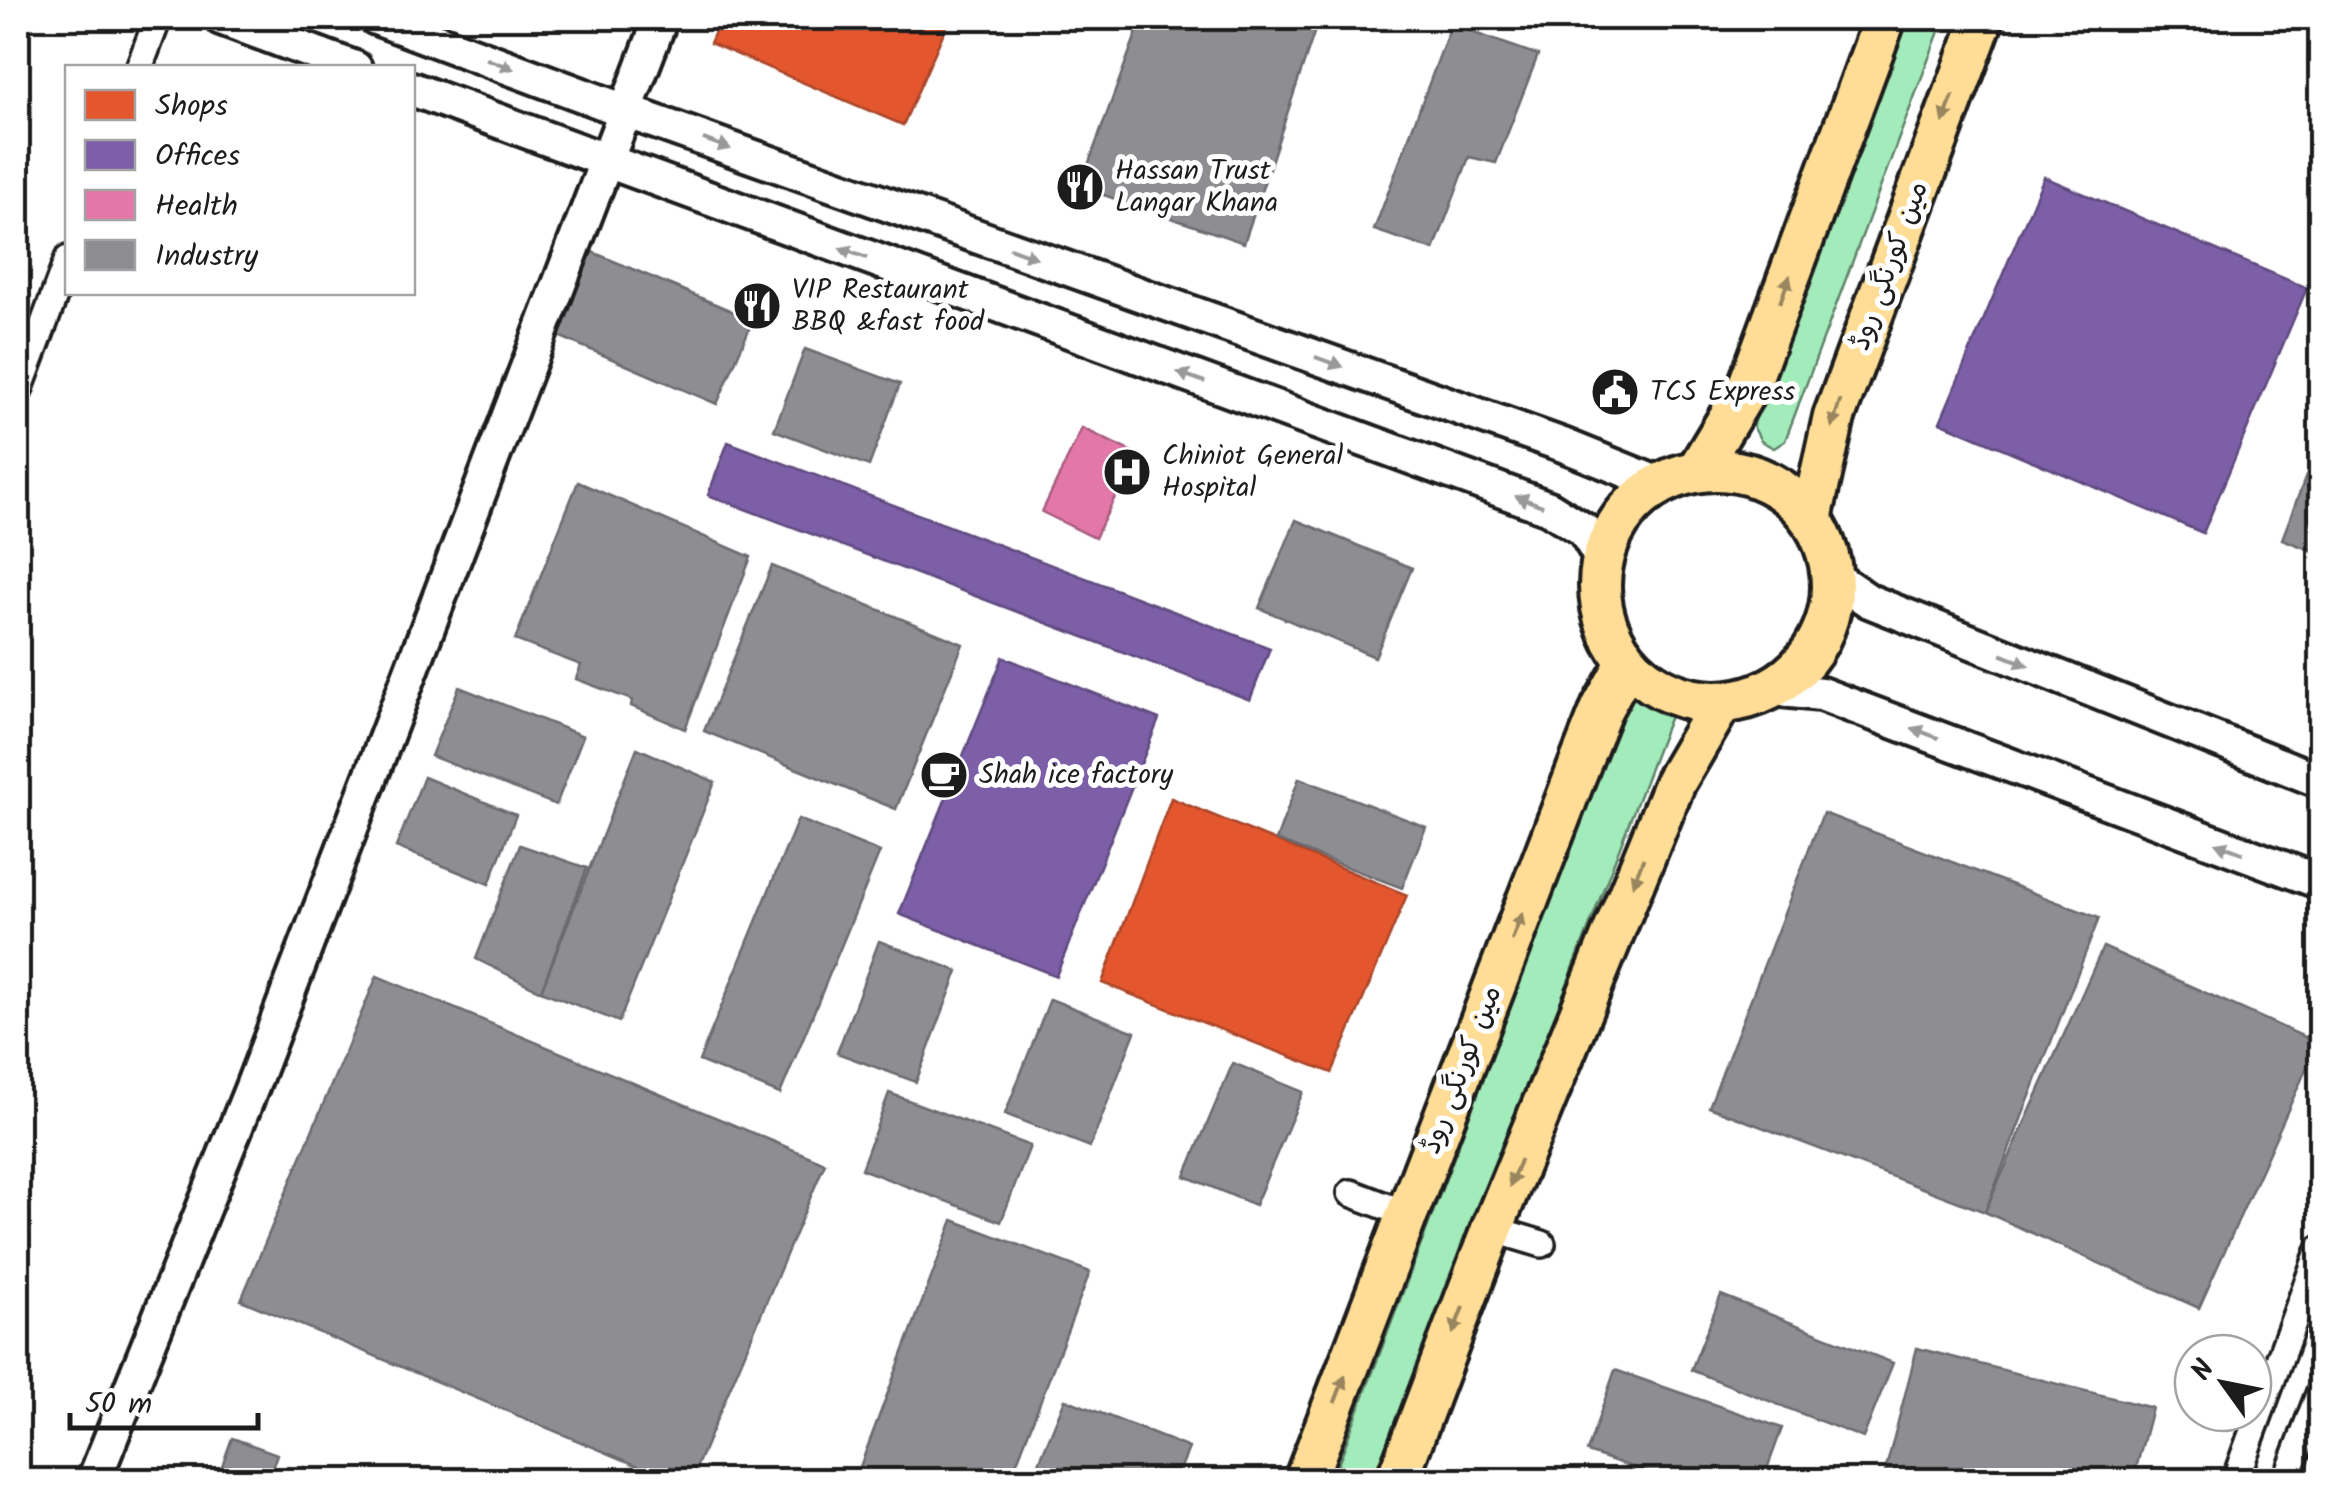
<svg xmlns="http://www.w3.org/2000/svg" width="2338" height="1498" font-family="Kalam,'Playpen Sans Arabic',sans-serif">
  <rect width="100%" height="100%" fill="#fff"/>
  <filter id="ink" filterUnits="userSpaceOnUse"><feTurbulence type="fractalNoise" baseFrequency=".01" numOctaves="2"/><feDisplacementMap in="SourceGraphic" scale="20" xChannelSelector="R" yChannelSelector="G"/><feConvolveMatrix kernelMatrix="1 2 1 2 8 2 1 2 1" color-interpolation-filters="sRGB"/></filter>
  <g filter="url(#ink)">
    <g fill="#a2ebba" stroke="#5f846b" stroke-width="2.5">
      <path d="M1907,18h37l-159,423 -11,7 -13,-7 -8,-15z"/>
      <path d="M1632,694l33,12 5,10 -211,550 -79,214h-48l295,-781z"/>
    </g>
    <g fill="#e4572e" stroke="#a84529" stroke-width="2.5">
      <path d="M721,18h229l-47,107 -193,-82z"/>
      <path d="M1171,798l236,97 -75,178 -230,-90z"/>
    </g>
    <g fill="#7b5ea7" stroke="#5e4a7d" stroke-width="2.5">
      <path d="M2044,177l263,111 -104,245 -263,-111z"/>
      <path d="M728,442l542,206 -20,52 -542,-205z"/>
      <path d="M1003,657l156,62 -103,257 -157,-62z"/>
    </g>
    <path fill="#e377a8" stroke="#a75c7e" stroke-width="2.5" d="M1082,428l54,26 -41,84 -53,-26z"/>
    <g fill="#8d8d92" stroke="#6b6b6f" stroke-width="2.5">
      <path d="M1142,18h177l-75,225 -164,-56z"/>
      <path d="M1451,25l87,30 -42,108 -27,-6 -35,93 -60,-20z"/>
      <path d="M590,251l163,69 -36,84 -163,-70z"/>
      <path d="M805,349l95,35 -31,82 -95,-36z"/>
      <path d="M2320,439v115l-38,-15z"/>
      <path d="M578,482l173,75 -66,172 -54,-23 1,-6 -56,-21 5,-14 -66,-25z"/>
      <path d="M1296,520l116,48 -37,89 -116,-49z"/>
      <path d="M772,566l191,78 -67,165 -192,-78z"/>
      <path d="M459,687l124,49 -27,69 -125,-49z"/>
      <path d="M637,748l78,34 -96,240 -78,-31z"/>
      <path d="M424,777l92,38 -27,69 -93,-37z"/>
      <path d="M1299,778l127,49 -24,61 -126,-48z"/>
      <path d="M1823,813l276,105 -114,294 -276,-105z"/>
      <path d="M798,819l82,33 -100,242 -81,-33z"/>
      <path d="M520,845l67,23 -46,123 -65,-32z"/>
      <path d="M879,941l79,30 -42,111 -79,-29z"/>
      <path d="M2103,947l215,96 -119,265 -214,-96z"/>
      <path d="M377,976l448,187 -134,317h-19l-431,-180z"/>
      <path d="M1050,999l85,33 -45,115 -85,-33z"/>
      <path d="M1233,1063l70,29 -48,113 -70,-29z"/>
      <path d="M889,1093l141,53 -29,76 -140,-53z"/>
      <path d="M953,1220l137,52 -80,208h-155z"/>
      <path d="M1721,1295l172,68 -30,75 -172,-68z"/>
      <path d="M1917,1348l235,60 -19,72h-250z"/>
      <path d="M1615,1370l167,58 -19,52h-92l-84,-28z"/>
      <path d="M1065,1399l124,49 -13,32h-144z"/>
      <path d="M232,1438l45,16 -9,26h-51z"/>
      <path d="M304,1467l34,13h-39z"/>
    </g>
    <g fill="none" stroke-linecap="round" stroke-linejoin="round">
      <g stroke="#1c1c1c" stroke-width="32">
        <g id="minor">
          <path d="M139,68l19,-50"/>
          <path d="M18,393l50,-134"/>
          <path d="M1351,1193l55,21"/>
          <path d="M1492,1229l50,15"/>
          <path d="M2235,1480l85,-231"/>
          <path d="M2286,1480l34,-88"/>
        </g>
      </g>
      <g stroke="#1c1c1c" stroke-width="40">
        <g id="tertiary">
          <path d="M221,18l134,50"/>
          <path d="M376,18l249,93 938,334 94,38"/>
          <path d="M412,89l1137,419 35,22 18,30"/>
          <path d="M1832,576l37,25 451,180"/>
          <path d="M1772,689l49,5 499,188"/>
          <path d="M94,1480l158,-393 409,-1069"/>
        </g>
      </g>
      <g stroke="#1c1c1c" stroke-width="48">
        <g id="primary">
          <circle cx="1716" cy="586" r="116"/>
          <path d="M1697,471l52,-86 136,-367"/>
          <path d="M1811,519l23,-102 149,-399"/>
          <path d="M1305,1480l276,-719 21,-53 25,-45"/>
          <path d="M1397,1480l95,-251 183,-447 45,-77"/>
        </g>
      </g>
      <use href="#minor" stroke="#fff" stroke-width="25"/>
      <use href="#tertiary" stroke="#fff" stroke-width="32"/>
      <use href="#primary" stroke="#ffdd96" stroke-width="40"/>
    </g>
    <defs><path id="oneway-solid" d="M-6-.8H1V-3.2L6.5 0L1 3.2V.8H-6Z" transform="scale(2.5)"/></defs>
    <g fill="#999">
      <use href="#oneway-solid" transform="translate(500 64) rotate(21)"/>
      <use href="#oneway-solid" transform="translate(717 144) rotate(20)"/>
      <use href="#oneway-solid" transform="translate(853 253) rotate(-160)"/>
      <use href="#oneway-solid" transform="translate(1023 253) rotate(20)"/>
      <use href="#oneway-solid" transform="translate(1329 362) rotate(20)"/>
      <use href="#oneway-solid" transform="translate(1191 377) rotate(-160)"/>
      <use href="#oneway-solid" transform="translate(1529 501) rotate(-160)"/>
      <use href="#oneway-solid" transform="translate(2015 660) rotate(22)"/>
      <use href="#oneway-solid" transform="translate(1925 733) rotate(-159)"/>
      <use href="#oneway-solid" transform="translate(2229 848) rotate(-159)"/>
    </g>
    <g fill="#99865f">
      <use href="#oneway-solid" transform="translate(1948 109) rotate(110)"/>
      <use href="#oneway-solid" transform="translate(1785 289) rotate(-70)"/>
      <use href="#oneway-solid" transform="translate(1836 414) rotate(107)"/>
      <use href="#oneway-solid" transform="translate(1638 872) rotate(112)"/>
      <use href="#oneway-solid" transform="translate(1517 927) rotate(-69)"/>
      <use href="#oneway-solid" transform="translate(1515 1173) rotate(112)"/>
      <use href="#oneway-solid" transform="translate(1458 1320) rotate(111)"/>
      <use href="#oneway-solid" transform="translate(1340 1389) rotate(-69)"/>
    </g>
  </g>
  <defs>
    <g id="restaurant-disc" transform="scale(2.5)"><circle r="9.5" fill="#1c1c1c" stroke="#fff"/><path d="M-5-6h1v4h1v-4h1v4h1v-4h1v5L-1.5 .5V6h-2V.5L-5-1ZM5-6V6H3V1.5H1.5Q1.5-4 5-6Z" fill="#fff"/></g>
    <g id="civic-disc" transform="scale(2.5)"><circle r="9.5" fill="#1c1c1c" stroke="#fff"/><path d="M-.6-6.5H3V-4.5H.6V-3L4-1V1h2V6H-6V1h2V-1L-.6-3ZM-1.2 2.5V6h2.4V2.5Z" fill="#fff"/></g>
    <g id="hospital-disc" transform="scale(2.5)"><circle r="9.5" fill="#1c1c1c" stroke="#fff"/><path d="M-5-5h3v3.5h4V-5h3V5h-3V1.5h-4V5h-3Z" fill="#fff"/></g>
    <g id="cafe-disc" transform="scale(2.5)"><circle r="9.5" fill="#1c1c1c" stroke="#fff"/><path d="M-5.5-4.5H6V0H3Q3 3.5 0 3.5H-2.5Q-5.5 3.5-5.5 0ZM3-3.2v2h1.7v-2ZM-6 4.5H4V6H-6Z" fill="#fff"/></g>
  </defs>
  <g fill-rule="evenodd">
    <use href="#restaurant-disc" x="1080" y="187"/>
    <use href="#restaurant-disc" x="757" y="306"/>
    <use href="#civic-disc" x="1615" y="392"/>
    <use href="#hospital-disc" x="1127" y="472"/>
    <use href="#cafe-disc" x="944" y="775"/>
  </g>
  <g text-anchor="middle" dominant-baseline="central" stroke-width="10" stroke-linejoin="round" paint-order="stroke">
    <g font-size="28" fill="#1c1c1c" stroke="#fff" text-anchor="start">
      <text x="1115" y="171">Hassan Trust<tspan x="1115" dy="32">Langar Khana</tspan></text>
      <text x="792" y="290">VIP Restaurant<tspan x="792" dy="32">BBQ &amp;fast food</tspan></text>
      <text x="1650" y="392">TCS Express</text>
      <text x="1162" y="456">Chiniot General<tspan x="1162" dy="32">Hospital</tspan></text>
      <text x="979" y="775">Shah ice factory</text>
    </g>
    <g font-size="28" fill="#1c1c1c" stroke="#fff">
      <text transform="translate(1890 266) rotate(-70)">مین کورنگی روڈ</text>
      <text transform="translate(1462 1070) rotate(-69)">مین کورنگی روڈ</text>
    </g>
  </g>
  <rect width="2338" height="1498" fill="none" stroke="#fff" stroke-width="60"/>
  <rect x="30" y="30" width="2278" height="1438" fill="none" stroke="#1c1c1c" stroke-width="4" filter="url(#ink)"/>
  <rect x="65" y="65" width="350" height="230" fill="#ffffff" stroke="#a4a4a4" stroke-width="2.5"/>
  <rect x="85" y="90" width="50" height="30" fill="#e4572e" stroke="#a4a4a4" stroke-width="2.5"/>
  <text x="155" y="115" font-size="30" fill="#1c1c1c">Shops</text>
  <rect x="85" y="140" width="50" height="30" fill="#7b5ea7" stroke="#a4a4a4" stroke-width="2.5"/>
  <text x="155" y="165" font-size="30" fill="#1c1c1c">Offices</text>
  <rect x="85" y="190" width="50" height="30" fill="#e377a8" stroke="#a4a4a4" stroke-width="2.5"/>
  <text x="155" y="215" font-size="30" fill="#1c1c1c">Health</text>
  <rect x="85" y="240" width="50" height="30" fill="#8d8d92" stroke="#a4a4a4" stroke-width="2.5"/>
  <text x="155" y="265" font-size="30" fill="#1c1c1c">Industry</text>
  <g transform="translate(2223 1383) rotate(303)"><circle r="48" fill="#ffffff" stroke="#a4a4a4" stroke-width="2.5"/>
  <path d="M0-8L18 38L0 25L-18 38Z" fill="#1c1c1c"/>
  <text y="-15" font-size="28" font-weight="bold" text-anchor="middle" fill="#1c1c1c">N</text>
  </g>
  <path d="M70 1413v15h188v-15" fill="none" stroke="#1c1c1c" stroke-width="5"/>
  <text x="85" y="1413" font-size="30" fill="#1c1c1c" stroke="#ffffff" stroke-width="8" paint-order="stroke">50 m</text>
</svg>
